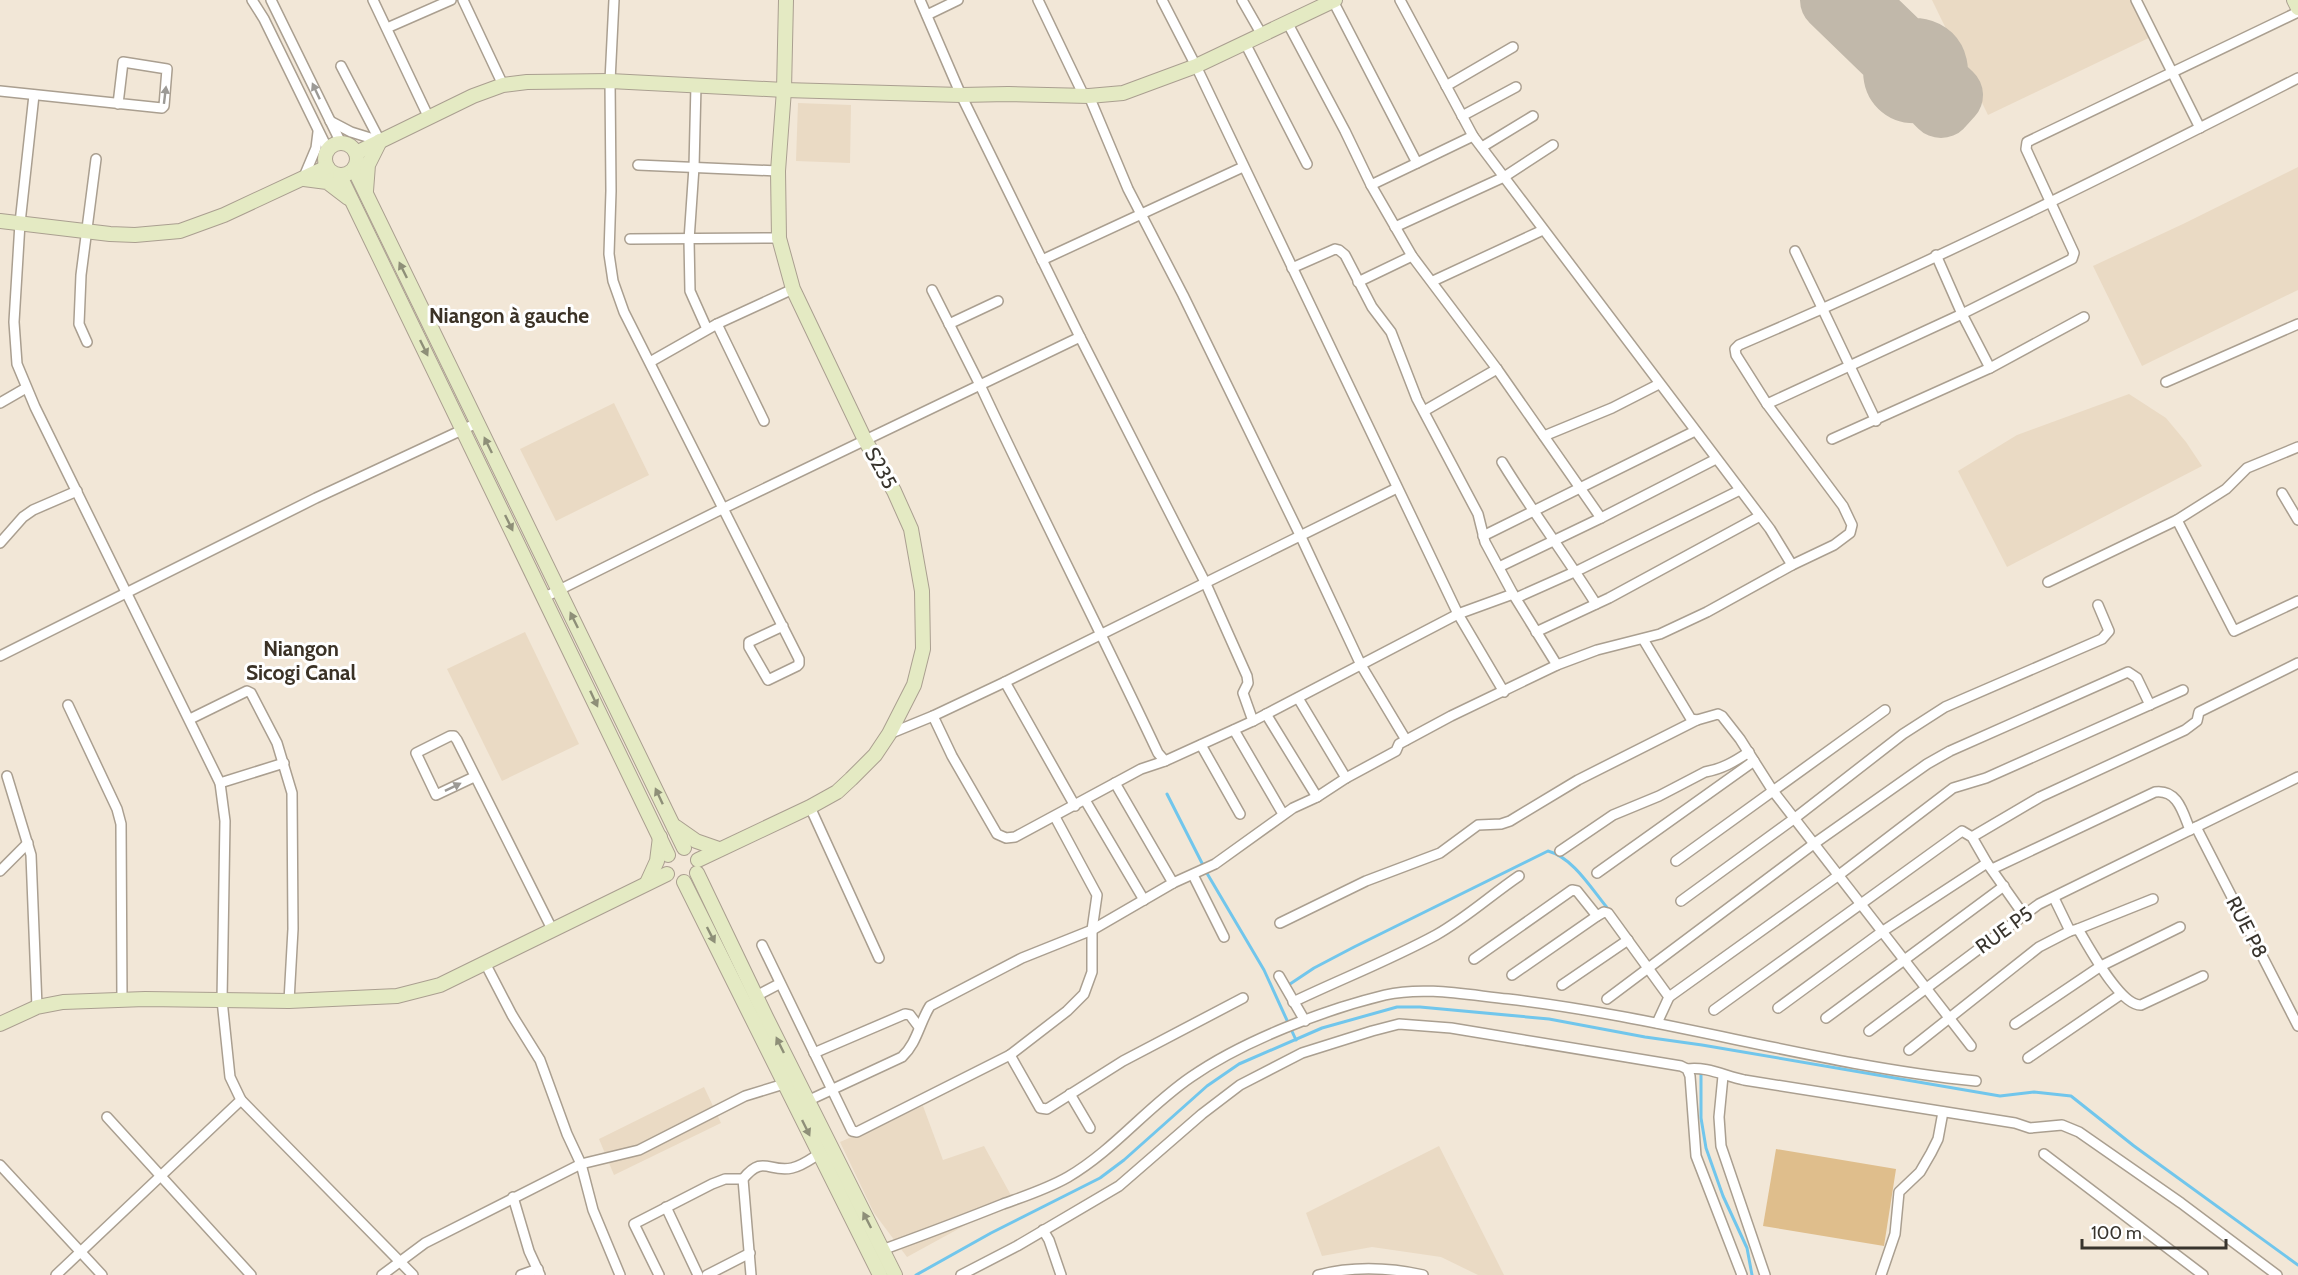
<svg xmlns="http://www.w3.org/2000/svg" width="2298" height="1275" font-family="Cabin,sans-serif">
  <rect width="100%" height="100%" fill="#f2e7d7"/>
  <g fill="#eadac4">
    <path d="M1932,0h208l17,34 -169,81z"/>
    <path d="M798,103l53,2 -1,58 -54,-2z"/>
    <path d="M2298,167v123l-156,76 -49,-100 90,-42z"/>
    <path d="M2129,394l37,24 20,24 16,24 -195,101 -49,-96 59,-36z"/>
    <path d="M614,403l35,72 -93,46 -36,-72z"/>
    <path d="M525,632l54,112 -77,37 -55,-112z"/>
    <path d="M704,1087l17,36 -107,52 -15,-36z"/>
    <path d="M923,1106l20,54 41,-14 29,53 -106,58 -33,-44 -34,-71z"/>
    <path d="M1439,1146l65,129h-26l-37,-18 -69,-10 -50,9 -16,-43z"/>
  </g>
  <path fill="#dfbe8c" d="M1776,1149l120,20 -12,77 -121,-20z"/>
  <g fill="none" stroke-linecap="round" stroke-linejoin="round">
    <g stroke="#71c6ec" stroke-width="3">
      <path d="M1167,794l41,81 56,95 32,70"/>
      <path d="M1290,984l24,-16 40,-21 194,-96c26,7 44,39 61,59"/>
      <path d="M1701,1073v45l5,30 17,48 24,52 5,27"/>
      <path d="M916,1275l75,-42 109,-55 24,-18 83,-74 32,-22 83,-36 75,-21h23l129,12 96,18 57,8 298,51 34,-4 37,4 63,50 164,119"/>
    </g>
    <path stroke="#c1b8aa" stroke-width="64" d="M1832,0l64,62c-4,22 7,33 29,28l16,16 10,-11 -16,-15c5,-21 -9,-34 -29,-29l-53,-51"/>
    <g stroke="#aa9f90" stroke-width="12">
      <g id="street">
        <path d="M252,0l12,19 64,131"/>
        <path d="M271,0l70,143"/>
        <path d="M373,0l55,116"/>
        <path d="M463,0l40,85"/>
        <path d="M614,0l-4,81 1,110 -2,63 4,27 11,31 175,347v5l-2,2 -29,14 -19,-33v-5l34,-16"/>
        <path d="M920,0l41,95 119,242 126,247 41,92 1,7 -5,10 10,28"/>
        <path d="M1038,0l46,96"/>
        <path d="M1162,0l34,66 262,548 46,78"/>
        <path d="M1242,0l20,35"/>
        <path d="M1400,0l73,136 297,393 22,36"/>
        <path d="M2136,0l64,128"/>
        <path d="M1333,1l84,162 56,-27"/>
        <path d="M927,15l31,-15"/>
        <path d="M1287,22l58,109 26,54 41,71 85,113 104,149"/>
        <path d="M387,28l64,-28"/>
        <path d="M1245,43l62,121"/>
        <path d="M341,66l39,75"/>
        <path d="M696,85l-2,82 -5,73 1,51 17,38"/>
        <path d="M1446,86l67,-39"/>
        <path d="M0,91l162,17 2,-2 3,-37 -44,-7 -5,42"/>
        <path d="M34,95l-14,128 -6,99 3,42 18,43 185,376 5,38 -3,179 8,77 11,23 -185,175"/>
        <path d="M1089,96l39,93 55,106 118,242 60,128 45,75"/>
        <path d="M1462,116l54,-29"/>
        <path d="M330,121l21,11 29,9"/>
        <path d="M1482,147l51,-31"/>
        <path d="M638,165l140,6"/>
        <path d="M303,179l13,-31 2,-16"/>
        <path d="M1371,185l46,-22"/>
        <path d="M1395,227l109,-50 49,-32"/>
        <path d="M630,239l149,-1"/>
        <path d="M1795,251l81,170"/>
        <path d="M1936,255l26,59 28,54"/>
        <path d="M1042,260l201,-93"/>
        <path d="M1292,268l43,-19 4,1 6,5 27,52 19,25 26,67 61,115 7,28 28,52 44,71"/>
        <path d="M1433,281l110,-51"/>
        <path d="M1358,282l54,-26"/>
        <path d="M717,324l47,97"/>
        <path d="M949,324l49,-23"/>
        <path d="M1080,337l-100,48c58,124 120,245 178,368l7,8 88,-40 205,-107 55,-20"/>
        <path d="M87,342l-8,-18 2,-49 15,-116"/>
        <path d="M650,362l67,-38 76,-35"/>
        <path d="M2166,382l132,-58"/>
        <path d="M0,403l26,-15"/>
        <path d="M1767,404l195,-90 110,-55 2,-6 -48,-104 1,-7 271,-130"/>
        <path d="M1424,411l73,-42"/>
        <path d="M1544,436l68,-28 47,-24"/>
        <path d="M1832,439l158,-71 94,-51"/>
        <path d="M1502,462c30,49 64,94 94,142"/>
        <path d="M2282,493l16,27"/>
        <path d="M2177,520l57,111 64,-30"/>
        <path d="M1483,536l212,-105"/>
        <path d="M0,543l23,-26 10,-7 44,-19"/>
        <path d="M1499,567l102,-49 115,-59"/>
        <path d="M2048,582l129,-62 49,-31 21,-21 51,-21"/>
        <path d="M545,597l177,-88 258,-124 -48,-95"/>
        <path d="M1516,598l65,-29 159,-79"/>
        <path d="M1536,632l73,-34 151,-82"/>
        <path d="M1643,639l48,80 6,1 21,-6 4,2 18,23 33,52 198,255"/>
        <path d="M0,656l316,-158 161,-75"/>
        <path d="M1005,682l70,124"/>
        <path d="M1298,698l48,80"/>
        <path d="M68,705l49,104 4,15 1,176"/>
        <path d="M1266,714l51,83"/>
        <path d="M933,716l19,40 45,78 9,4 9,-1 126,-68 24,-8"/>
        <path d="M190,719l57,-28 4,2 26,50 15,50 1,136 -4,72"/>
        <path d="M1234,730l49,84"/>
        <path d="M889,734l44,-18 72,-34 392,-194"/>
        <path d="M1201,745l39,69"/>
        <path d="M7,776l24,79 6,152"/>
        <path d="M474,777l-38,18 -20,-42 34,-17h4l3,4 96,191"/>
        <path d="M220,783l64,-20"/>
        <path d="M1115,783l58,100"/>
        <path d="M1085,800l59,100"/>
        <path d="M810,807l69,151"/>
        <path d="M2196,827l102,199"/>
        <path d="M1972,837l68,-40 145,-67 12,-9 2,-9 99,-49"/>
        <path d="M1560,851l53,-36 46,-19 46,-24c17,-3 29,-10 44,-20"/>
        <path d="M1676,861l209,-151"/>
        <path d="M1992,869l163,-77c23,-3 28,21 35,38"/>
        <path d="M0,871l28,-28"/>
        <path d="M1597,873l157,-112"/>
        <path d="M1193,875l31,62"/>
        <path d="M2054,898l16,33 8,-2c11,18 42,77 63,76l62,-29"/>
        <path d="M1681,901l114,-83 108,-84 42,-27 157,-68 7,-8 -11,-26"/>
        <path d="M1280,923l86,-42 74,-28 38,-28 23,-1 9,-3 68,-41 119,-60"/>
        <path d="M2078,929l75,-30"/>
        <path d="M762,945l90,186 5,1 153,-77 57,-44 17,-17 8,-22v-42l5,-35 -42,-78"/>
        <path d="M1474,959l98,-69 5,1 20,25"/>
        <path d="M485,963l27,52 28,45 27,74 14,30 12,46 27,65"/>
        <path d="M1512,975l85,-59 7,-4 4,1 61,84 -12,26"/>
        <path d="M1279,976l26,45"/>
        <path d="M1562,985l66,-45"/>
        <path d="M756,996l23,-12"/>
        <path d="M1669,997l170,-122 114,-87 33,-10 197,-88"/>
        <path d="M1607,999l208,-156 112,-79 23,-13 178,-79 9,6 13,27"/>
        <path d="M1293,1002c48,-23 97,-42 143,-67 30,-17 55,-40 83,-59"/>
        <path d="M1778,1008l105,-77 104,-68"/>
        <path d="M1714,1010l248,-179 10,6 15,26 36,51"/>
        <path d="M1826,1018l178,-132"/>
        <path d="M2015,1024l86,-58 79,-39"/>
        <path d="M1869,1031l170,-127 259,-127"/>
        <path d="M1909,1050l130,-103 31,-16"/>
        <path d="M814,1053l91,-39 5,1 9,12"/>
        <path d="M1010,1055l30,53 7,1 76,-48 120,-63"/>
        <path d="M2028,1058l92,-63"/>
        <path d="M1687,1069c19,-3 38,7 57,11l271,43 15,5 32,-3 17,7 102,71 96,72"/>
        <path d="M1723,1076l-4,41 2,29 44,129"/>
        <path d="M1070,1094l20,34"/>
        <path d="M241,1100l172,175"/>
        <path d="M803,1103l99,-46c15,-14 17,-33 28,-51l92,-48 70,-28 81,-47 42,-19 78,-56 24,-11 29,-19 50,-27 3,-7 52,-28 106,-51 40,-15 63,-16 47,-22 85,-47 42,-20 16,-12 2,-8 -9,-19 -76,-102 -31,-49 -1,-6 4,-4c190,-81 375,-173 559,-267"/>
        <path d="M107,1117l144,158"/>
        <path d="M2044,1154l159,121"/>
        <path d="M0,1165l102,110"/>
        <path d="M513,1197l16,54 11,24"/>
        <path d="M666,1207l32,68"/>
        <path d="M1043,1230l6,10 12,35"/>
        <path d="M882,1250c41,-15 81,-30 121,-46 22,-8 44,-15 65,-27 46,-27 79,-70 123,-100 52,-36 132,-67 194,-82 39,-9 83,0 123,4 157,18 310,66 468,82"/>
        <path d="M382,1275l43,-32 156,-79 58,-14 106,-54 39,-12"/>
        <path d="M521,1275l17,-6"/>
        <path d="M659,1275l-25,-51 78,-40 13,-5h18"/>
        <path d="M707,1275l43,-22"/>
        <path d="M751,1275l-8,-96c20,-25 26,-6 49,-11 10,-2 19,-9 27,-14"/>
        <path d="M961,1275l56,-29 102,-60 83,-72 38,-29 62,-32 70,-22 27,-7 52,4 230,38 6,3 3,7 6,80 46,119"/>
        <path d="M1318,1275c35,-9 69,-8 105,0"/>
        <path d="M1881,1275l14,-41 4,-42 21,-20 11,-19 7,-14 5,-27"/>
      </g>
    </g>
    <g stroke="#aa9f90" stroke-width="16">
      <g id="secondary">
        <path d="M2294,0l4,8"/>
        <circle cx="341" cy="159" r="16"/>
        <path d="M356,153l117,-57 30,-11 24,-3 83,-1 174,9 177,5 47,-1 81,2 34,-3 73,-27 139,-66"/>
        <path d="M354,169l330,679"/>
        <path d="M340,176l328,679"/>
        <path d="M304,179l23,3 21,16"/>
        <path d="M366,191l2,-26 12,-24"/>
        <path d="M0,221l110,13 25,1 45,-4 44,-16 103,-48"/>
        <path d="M676,827l20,14 23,8"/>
        <path d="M698,860l112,-53 27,-15 14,-13 24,-24 14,-21 25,-49 9,-36 -1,-58 -11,-62 -17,-38 -29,-51 -72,-151 -14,-51 -1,-67 6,-81 2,-90"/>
        <path d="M697,873l69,144 129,258"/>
        <path d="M684,882l196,393"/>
        <path d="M647,883l10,-22 3,-24"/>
        <path d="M0,1024l37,-17 26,-5 82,-3 144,2 108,-5 43,-11 227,-111"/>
      </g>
    </g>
    <use href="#street" stroke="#fff" stroke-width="9"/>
    <use href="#secondary" stroke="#e4eac3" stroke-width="14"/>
  </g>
  <defs><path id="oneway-solid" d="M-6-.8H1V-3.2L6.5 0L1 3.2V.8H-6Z" transform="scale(1.5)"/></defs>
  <g fill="#9c9a96">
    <use href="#oneway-solid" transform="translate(316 91) rotate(-115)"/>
    <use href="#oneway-solid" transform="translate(165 95) rotate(-83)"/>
    <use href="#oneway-solid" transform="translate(453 787) rotate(-26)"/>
  </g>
  <g fill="#8e8f78">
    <use href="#oneway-solid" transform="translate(403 270) rotate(-116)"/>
    <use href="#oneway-solid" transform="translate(424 348) rotate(64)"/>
    <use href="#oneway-solid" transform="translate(488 445) rotate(-116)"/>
    <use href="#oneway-solid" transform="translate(509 523) rotate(64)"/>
    <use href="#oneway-solid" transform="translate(574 620) rotate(-116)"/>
    <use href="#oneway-solid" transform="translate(594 699) rotate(65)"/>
    <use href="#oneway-solid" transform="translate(659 796) rotate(-115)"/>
    <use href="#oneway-solid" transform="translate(711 935) rotate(63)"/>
    <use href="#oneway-solid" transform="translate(780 1045) rotate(-116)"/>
    <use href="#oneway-solid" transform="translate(806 1128) rotate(64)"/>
    <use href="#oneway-solid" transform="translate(867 1220) rotate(-117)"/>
  </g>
  <g text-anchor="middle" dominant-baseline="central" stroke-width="6" stroke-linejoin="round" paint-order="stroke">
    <g font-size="20" fill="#38342d" stroke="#fff">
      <text transform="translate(881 468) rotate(61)">S235</text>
      <text transform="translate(2247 927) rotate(63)">RUE P8</text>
      <text transform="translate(2004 930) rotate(-36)">RUE P5</text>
    </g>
    <g font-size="21" font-weight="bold" fill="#3b3226" stroke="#fff">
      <text x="509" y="315">Niangon à gauche</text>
      <text x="301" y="648">Niangon<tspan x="301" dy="24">Sicogi Canal</tspan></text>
    </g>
  </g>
  <path d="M2082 1239v9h144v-9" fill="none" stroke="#38342d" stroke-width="3"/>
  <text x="2091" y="1239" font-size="18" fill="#38342d" stroke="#ffffff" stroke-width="4.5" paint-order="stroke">100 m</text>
</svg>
